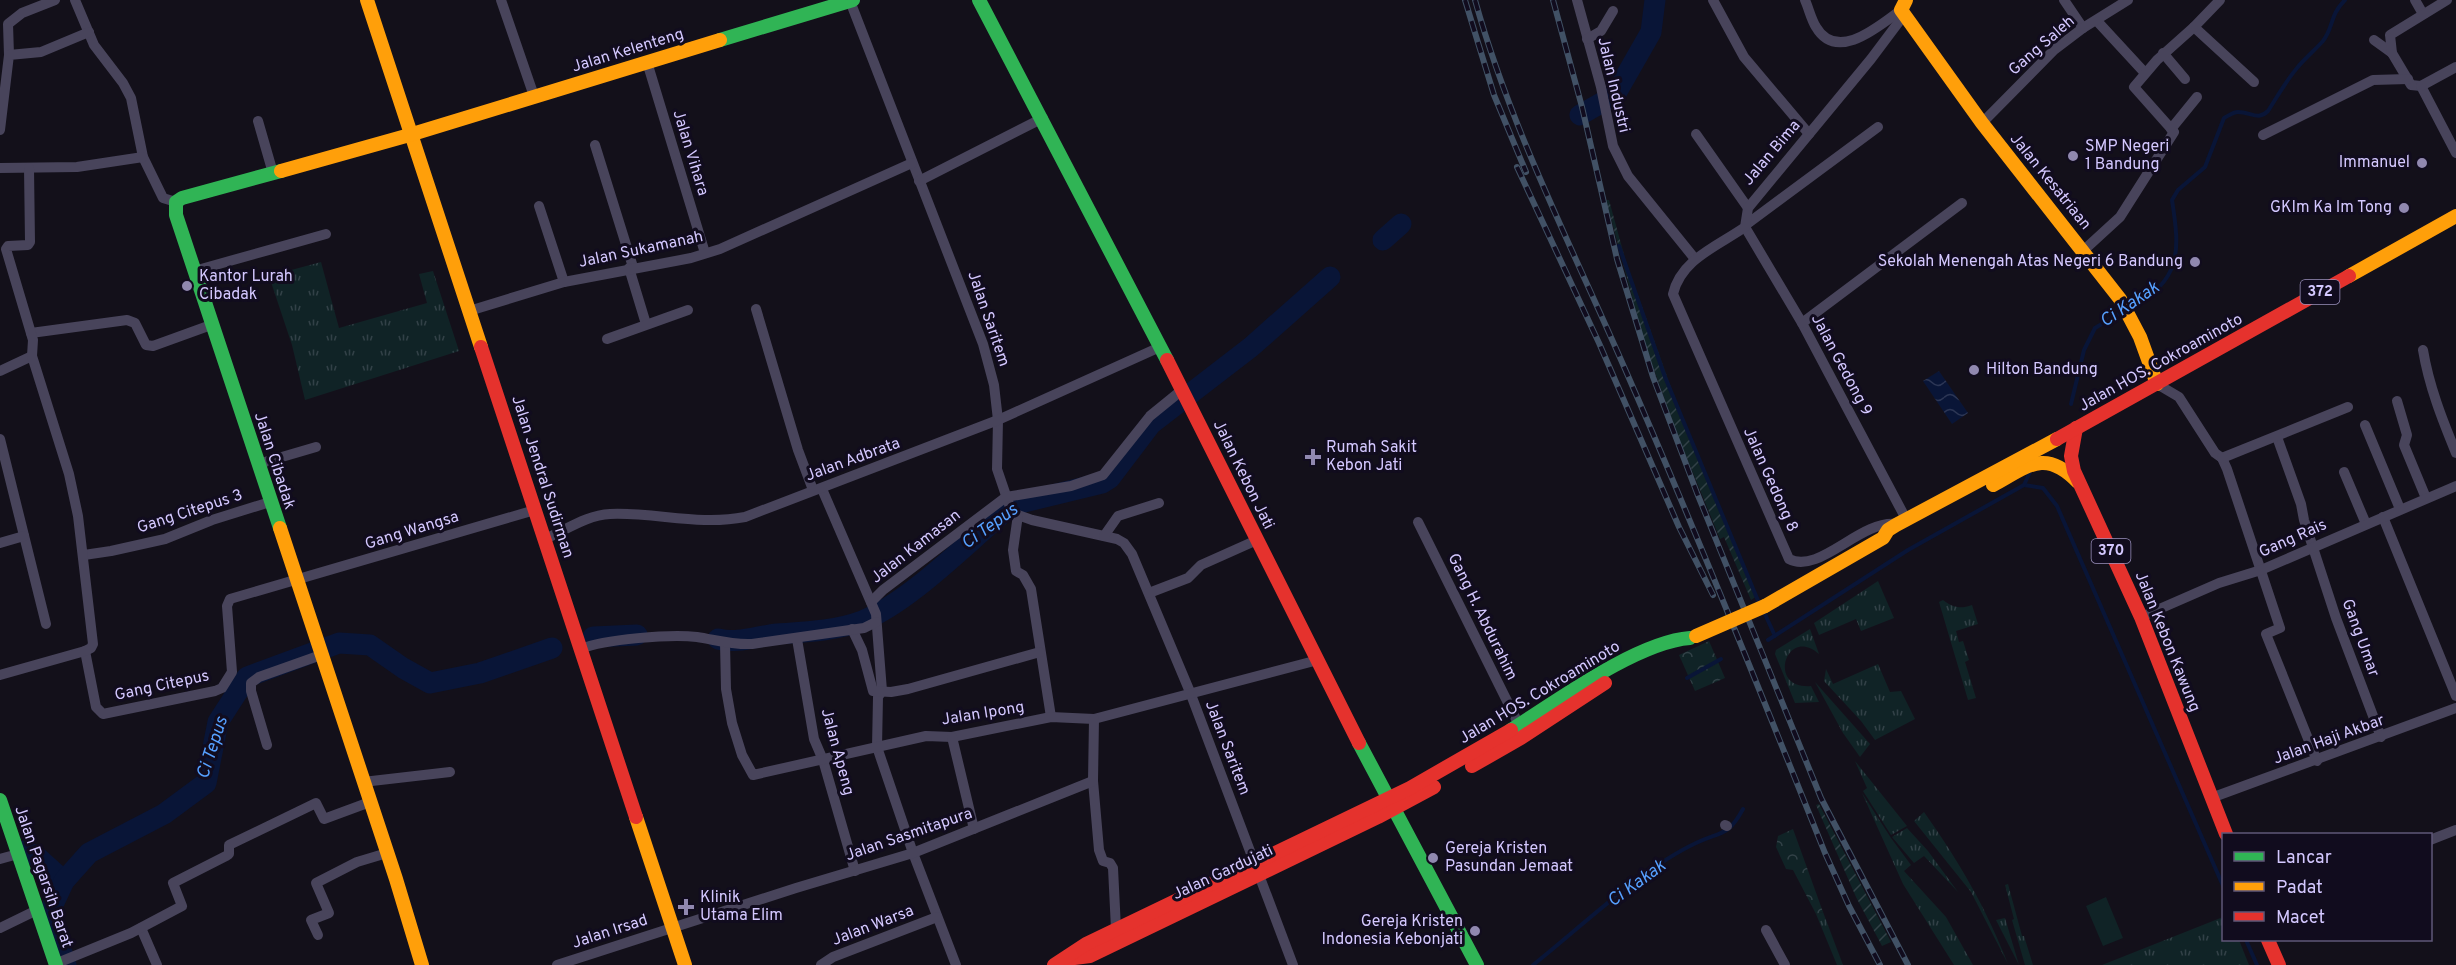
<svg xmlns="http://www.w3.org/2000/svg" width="2456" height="965" font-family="Overpass,sans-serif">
  <defs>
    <pattern id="grass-tufts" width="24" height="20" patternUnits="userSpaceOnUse" patternTransform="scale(1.5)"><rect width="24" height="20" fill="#102326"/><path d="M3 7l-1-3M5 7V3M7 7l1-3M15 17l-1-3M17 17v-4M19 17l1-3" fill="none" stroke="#324147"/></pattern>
    <pattern id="forest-crowns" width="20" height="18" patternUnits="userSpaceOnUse" patternTransform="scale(1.5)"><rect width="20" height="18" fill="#102326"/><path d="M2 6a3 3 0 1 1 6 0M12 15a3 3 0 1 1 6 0" fill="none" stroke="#324147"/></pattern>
    <pattern id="garden-furrows" width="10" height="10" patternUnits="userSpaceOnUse" patternTransform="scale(1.5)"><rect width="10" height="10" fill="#102326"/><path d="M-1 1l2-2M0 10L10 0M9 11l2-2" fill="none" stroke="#324147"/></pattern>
    <pattern id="water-waves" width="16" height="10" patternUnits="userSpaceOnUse" patternTransform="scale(1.5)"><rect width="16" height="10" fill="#091537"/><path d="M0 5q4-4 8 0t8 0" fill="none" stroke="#2c3655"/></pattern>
  </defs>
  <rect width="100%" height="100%" fill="#13101a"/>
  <g fill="url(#grass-tufts)">
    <path d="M321,262l18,66 88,-25 -8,-29 14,-3 26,80 -154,49 -13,-55 -23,-69z"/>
    <path d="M1878,581l16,37 -33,13 -5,-12 -37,16 -5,-12z"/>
    <path d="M1943,600c10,8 18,9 29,5l6,19 -22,7 3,11 4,-1 6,19 -4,2 11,36 -8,2 -29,-98z"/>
    <path d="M1810,629l9,25c-33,-29 -53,36 -8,32l8,16 -24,1 -20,-49 1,-4z"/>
    <path d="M1878,664l12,28 11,-1 14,28 -40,21 -14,-19 -37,-40 2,-12 7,15z"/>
    <path d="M1815,682l55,62 -10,13 -17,-24z"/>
    <path d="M1855,761l52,65 -16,9 -28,-44 4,-3z"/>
    <path d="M1862,793l29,45 20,27 -7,6 42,46 27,48h-19l-51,-81z"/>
    <path d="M1924,812c36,51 61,94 84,152l-37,-72 -57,-71z"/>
    <path d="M1907,828l21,23 30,41 -34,-36 -10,7 -22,-26z"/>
    <path d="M2008,884l14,52h2l9,29h-8l-13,-45 2,-1 -9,-34z"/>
    <path d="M1823,912l20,53h-6l-21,-51z"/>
    <path d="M2223,917l1,23h15l10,25h-147z"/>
    <path d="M2005,918l14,47 -23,-45z"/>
  </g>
  <g fill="url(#forest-crowns)">
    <path d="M1709,641l16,37 -30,13 -16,-36z"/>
    <path d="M1793,829l30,83 -7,2 -23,-44 -7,-1 -10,-22 2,-11z"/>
  </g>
  <g fill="url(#garden-furrows)">
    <path d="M1606,200h3l17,62 53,148 78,186 -6,4 -27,-63 -4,2 -40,-98 -35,-96z"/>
    <path d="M1819,804l72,138 -9,4 -26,-49 -40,-92z"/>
  </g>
  <path fill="#102326" d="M2106,897l17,41 -20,8 -17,-40z"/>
  <path fill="url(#water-waves)" d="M1939,371l29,42 -16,11 -29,-43z"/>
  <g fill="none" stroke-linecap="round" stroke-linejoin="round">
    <g stroke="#091537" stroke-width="4">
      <path d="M1619,246l46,131 94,226"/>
      <path d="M2130,308c52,-27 50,-57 42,-108l6,-10 27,-23 19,-49c4,-2 9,-6 14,-6 13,0 20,9 30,-1 9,-14 18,-30 29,-43 8,-10 18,-18 26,-27 11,-14 6,-25 22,-41"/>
      <path d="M2071,404l13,-54 11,-22 29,-17"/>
      <path d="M2024,485l19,3 14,18 167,382"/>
      <path d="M1764,612l11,24"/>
      <path d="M1768,640l140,-90 116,-65 6,-13"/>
      <path d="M1687,678l34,-19"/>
      <path d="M2246,940l11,25"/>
      <path d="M1533,965c49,-39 108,-96 163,-122 25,-12 32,-6 47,-34"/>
    </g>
    <g stroke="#091537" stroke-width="21">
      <path d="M1580,115l35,-20 36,-63 4,-32"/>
      <path d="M1383,240l18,-16"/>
      <path d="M593,637l44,-2"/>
      <path d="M718,639c19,5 39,-3 59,-5 28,-2 58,-3 85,-13 46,-18 103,-76 141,-108l17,-10 82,-20 8,-5 41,-54 100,-77 79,-70"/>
      <path d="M23,851l12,4 29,26"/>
      <path d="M66,965l-17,-52 15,-32 25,-28 75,-39 42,-31 12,-61 29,-45 92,-34 31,2 33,23 27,15 50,-10 72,-25"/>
    </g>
    <g stroke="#48445b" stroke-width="10">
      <path d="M75,0l19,45 29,38 8,15 12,59 20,41 13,4"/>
      <path d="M501,0l33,96"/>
      <path d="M1577,0l24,87 12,59 15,30 67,83"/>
      <path d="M1713,0l31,57 65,77"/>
      <path d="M1805,0c4,9 6,19 11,27 21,36 63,-1 85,-17"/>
      <path d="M2064,0l19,28"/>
      <path d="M2415,0l8,14"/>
      <path d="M850,1l133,343 11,41 4,35 -1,49 14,41 7,5 14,5 85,19 7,4 8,11 58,138 103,273"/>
      <path d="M2097,21l48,52"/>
      <path d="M2194,27l60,55"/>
      <path d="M1587,39l14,-8 12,-20"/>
      <path d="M2374,40l18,13"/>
      <path d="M2163,53l22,26"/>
      <path d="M9,55l-1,-31 14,-11 33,-13"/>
      <path d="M647,62l58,191"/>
      <path d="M2421,86l-10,-1 -19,-32 -2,-18 57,-35"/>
      <path d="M2421,86l35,67"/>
      <path d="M2421,86l35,-19"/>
      <path d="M258,121l15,52"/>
      <path d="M1982,123l72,-73 29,-22 45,-28"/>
      <path d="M2171,129l26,-32"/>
      <path d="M0,130l9,-75 32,-3 48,-20"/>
      <path d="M1696,134l52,74"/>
      <path d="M2263,135l110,-55 35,-1"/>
      <path d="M595,145l38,122"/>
      <path d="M0,168l77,-1 66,-10"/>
      <path d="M919,181l124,-63"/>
      <path d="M539,206l25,76"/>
      <path d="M1747,224l131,-97"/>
      <path d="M1745,227l57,96 104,196"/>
      <path d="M2084,250l36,-33 54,-85 -40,-45 23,-27 37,-33 26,-27"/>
      <path d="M629,268l17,56"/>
      <path d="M194,271l132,-37"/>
      <path d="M756,309l42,141 15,40"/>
      <path d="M469,311l95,-29 127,-24 29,-9 192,-86"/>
      <path d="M1802,323l160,-120"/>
      <path d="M31,333l96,-13 8,3 11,22 7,1 58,-21"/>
      <path d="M607,339l81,-29"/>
      <path d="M2423,350c6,36 19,69 33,103"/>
      <path d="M0,371l32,-15"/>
      <path d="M2157,384l22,13 36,56 7,5 5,11 53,159 -14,6 51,127"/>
      <path d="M2397,401l10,34 -3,10 22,53"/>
      <path d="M2365,425l35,84"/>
      <path d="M2277,437l24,67 3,16 32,98 45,119"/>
      <path d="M0,439l46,185"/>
      <path d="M2222,458l126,-51"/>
      <path d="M258,464l58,-17"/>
      <path d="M2344,472l22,52"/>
      <path d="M822,489l54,125 6,77 -4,6 -1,50 36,106 43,112"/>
      <path d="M1018,515l-5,35 3,21 7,4 8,14 20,128"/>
      <path d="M2383,517l73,179"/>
      <path d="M1418,522l101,203"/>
      <path d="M1896,524c-36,-4 -77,51 -107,35l-116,-265c8,-35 45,-48 72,-67l3,-19 123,-149 33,-44"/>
      <path d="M1104,536l14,-20 41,-13"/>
      <path d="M545,539c21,-9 42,-24 65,-25 46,-2 88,12 135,3l253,-97 162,-73"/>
      <path d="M0,543l24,-7"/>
      <path d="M84,555l27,-4 54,-12 47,-19 58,-18"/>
      <path d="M1149,593l39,-15 13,-13 56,-25"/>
      <path d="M871,602l12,-12 123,-93 65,-11 32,-11 47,-59 32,-26"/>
      <path d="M2141,617l78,-34 42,-13 195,-84"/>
      <path d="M852,629l10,21 11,41 18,1 17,-3 132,-37"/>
      <path d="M797,639l17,100 9,21 32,111"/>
      <path d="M725,643l1,46 6,34 10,32 11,20 173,-39 26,1 99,-20 43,2 224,-59"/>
      <path d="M581,649c23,-10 90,-15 116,-12 19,3 35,8 55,7l112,-16 12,-6"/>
      <path d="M85,651l11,56 7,7 112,-23 7,-3 10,-16 -5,-66 3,-7 305,-89"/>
      <path d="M0,675l85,-24 6,-3 2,-4 -15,-128 -9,-42 -37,-118 1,-16 -27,-91 2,-3 20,-1 2,-3 -1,-74"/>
      <path d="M952,737l22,92"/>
      <path d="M267,745l-16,-54v-8l8,-6 62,-22"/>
      <path d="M1093,781l6,69 4,11 7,2 3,5 3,61"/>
      <path d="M363,782l87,-10"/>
      <path d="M2211,798l245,-90"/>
      <path d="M1725,825l2,1"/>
      <path d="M2430,840l26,-10"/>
      <path d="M0,859l18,-5"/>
      <path d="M0,928l37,-18"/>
      <path d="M141,928l16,37"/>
      <path d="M1766,930l19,35"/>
      <path d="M318,935l-7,-15 18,-7 -13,-30 41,-21 30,-9"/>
      <path d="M55,964l76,-31 51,-27 -9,-23 53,-27 3,-2v-9l87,-42 8,16 46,-17"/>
      <path d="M557,965l239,-77 117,-35 180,-72 1,-62"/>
      <path d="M821,965l12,-8 104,-40"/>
    </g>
    <g stroke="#30b455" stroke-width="14">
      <path d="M979,0l188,360"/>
      <path d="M720,40l133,-40"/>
      <path d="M280,528l-104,-313v-13l6,-4 99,-27"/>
      <path d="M1511,730c46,-29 126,-88 179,-92"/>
      <path d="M1359,743l118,222"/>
      <path d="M0,800l56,165"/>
    </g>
    <g stroke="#ff9f0a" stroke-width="14">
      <path d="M367,0l114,347"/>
      <path d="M1906,0l-5,10 81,113 138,176 20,38 17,47"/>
      <path d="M281,171l125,-35 314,-96"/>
      <path d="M2349,276l107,-60"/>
      <path d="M1993,485c35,-19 52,-37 85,-3"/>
      <path d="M280,528l116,351 26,86"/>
      <path d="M1765,606l118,-68 5,-8 8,-5 161,-86"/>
      <path d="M636,817l49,148"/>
    </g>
    <g stroke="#e5322d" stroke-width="14">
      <path d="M481,347l155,470"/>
      <path d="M1167,360l192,383"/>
      <path d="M2076,428l-5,28 3,15 67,146 85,217"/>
      <path d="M2057,439l292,-163"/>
      <path d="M1472,766l49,-28 84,-55"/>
      <path d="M2268,940l11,25"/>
      <path d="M1067,959l23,-3 288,-139 56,-30"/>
      <path d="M1054,965l32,-21 324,-156 101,-58"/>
    </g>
    <g stroke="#415165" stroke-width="6">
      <g id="rail">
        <path d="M1465,0l29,95 32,77"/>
        <path d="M1475,0c36,129 97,247 150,369 70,160 135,322 200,484l24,53 31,59"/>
        <path d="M1553,0l29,107 35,152 36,118 44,116 124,305 87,167"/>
        <path d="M1517,167l82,176 80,184 34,68"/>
      </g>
    </g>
    <use href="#rail" stroke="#110c1e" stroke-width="4" stroke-dasharray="11" stroke-linecap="butt"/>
    <path stroke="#ff9f0a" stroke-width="14" d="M1696,636l69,-30"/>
  </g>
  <g fill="#9088af" stroke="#110c1e" stroke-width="2">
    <circle cx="2073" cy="156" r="6"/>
    <circle cx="2422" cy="163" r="6"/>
    <circle cx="2404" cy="208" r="6"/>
    <circle cx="2195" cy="262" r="6"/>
    <circle cx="187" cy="286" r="6"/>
    <circle cx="1974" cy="370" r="6"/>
    <path d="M1310 448h6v6h6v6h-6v6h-6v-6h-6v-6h6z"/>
    <circle cx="1433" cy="858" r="6"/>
    <path d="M683 898h6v6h6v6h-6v6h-6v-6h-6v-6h6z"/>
    <circle cx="1475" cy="931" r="6"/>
  </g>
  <g text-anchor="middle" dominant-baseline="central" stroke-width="6" stroke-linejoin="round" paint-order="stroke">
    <g fill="#110c1e" stroke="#9a90bc" stroke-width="1.5">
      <rect x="2300.5" y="280" width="39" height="24" rx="4.5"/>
      <rect x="2091.5" y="539" width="39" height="24" rx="4.5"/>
    </g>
    <g font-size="15" font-weight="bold" fill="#d4c8ff">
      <text x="2320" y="292">372</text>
      <text x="2111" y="551">370</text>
    </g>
    <g font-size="16" fill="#d4c8ff" stroke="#110c1e">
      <text transform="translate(2042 46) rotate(-41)">Gang Saleh</text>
      <text transform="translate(628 51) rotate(-17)">Jalan Kelenteng</text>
      <text transform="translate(1613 85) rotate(77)">Jalan Industri</text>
      <text transform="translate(690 153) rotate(73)">Jalan Vihara</text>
      <text transform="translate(1772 153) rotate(-50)">Jalan Bima</text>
      <text transform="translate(2050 182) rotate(51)">Jalan Kesatriaan</text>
      <text transform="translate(641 250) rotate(-12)">Jalan Sukamanah</text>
      <text transform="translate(988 319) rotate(71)">Jalan Saritem</text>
      <text transform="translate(2161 363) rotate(-29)">Jalan HOS. Cokroaminoto</text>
      <text transform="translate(1841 365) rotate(62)">Jalan Gedong 9</text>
      <text transform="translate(853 460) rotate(-20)">Jalan Adbrata</text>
      <text transform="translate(274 461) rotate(72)">Jalan Cibadak</text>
      <text transform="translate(1243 475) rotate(64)">Jalan Kebon Jati</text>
      <text transform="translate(542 477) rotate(72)">Jalan Jendral Sudirman</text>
      <text transform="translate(1770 480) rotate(66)">Jalan Gedong 8</text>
      <text transform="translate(190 512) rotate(-18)">Gang Citepus 3</text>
      <text transform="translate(412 531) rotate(-17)">Gang Wangsa</text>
      <text transform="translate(2293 539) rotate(-24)">Gang Rais</text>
      <text transform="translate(916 547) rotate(-38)">Jalan Kamasan</text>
      <text transform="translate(1482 617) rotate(64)">Gang H. Abdurahim</text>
      <text transform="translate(2360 638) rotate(70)">Gang Umar</text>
      <text transform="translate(2167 642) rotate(68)">Jalan Kebon Kawung</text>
      <text transform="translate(162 686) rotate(-12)">Gang Citepus</text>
      <text transform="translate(1540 693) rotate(-31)">Jalan HOS. Cokroaminoto</text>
      <text transform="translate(983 714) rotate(-9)">Jalan Ipong</text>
      <text transform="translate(2329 740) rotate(-20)">Jalan Haji Akbar</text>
      <text transform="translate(1227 748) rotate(69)">Jalan Saritem</text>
      <text transform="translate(837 752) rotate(75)">Jalan Apeng</text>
      <text transform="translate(909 835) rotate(-19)">Jalan Sasmitapura</text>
      <text transform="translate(1223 873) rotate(-25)">Jalan Gardujati</text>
      <text transform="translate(43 877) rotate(71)">Jalan Pagarsih Barat</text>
      <text transform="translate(873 926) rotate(-21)">Jalan Warsa</text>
      <text transform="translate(610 932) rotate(-18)">Jalan Irsad</text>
    </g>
    <g font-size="16" fill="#d4c8ff" stroke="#110c1e" text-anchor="start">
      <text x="2085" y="147">SMP Negeri<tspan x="2085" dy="18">1 Bandung</tspan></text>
      <text x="2410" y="163" text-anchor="end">Immanuel</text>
      <text x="2392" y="208" text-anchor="end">GKIm Ka Im Tong</text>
      <text x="2183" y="262" text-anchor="end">Sekolah Menengah Atas Negeri 6 Bandung</text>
      <text x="199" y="277">Kantor Lurah<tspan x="199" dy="18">Cibadak</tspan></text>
      <text x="1986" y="370">Hilton Bandung</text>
      <text x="1326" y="448">Rumah Sakit<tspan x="1326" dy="18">Kebon Jati</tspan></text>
      <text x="1445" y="849">Gereja Kristen<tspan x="1445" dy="18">Pasundan Jemaat</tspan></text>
      <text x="700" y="898">Klinik<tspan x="700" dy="18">Utama Elim</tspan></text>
      <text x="1463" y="922" text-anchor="end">Gereja Kristen<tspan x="1463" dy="18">Indonesia Kebonjati</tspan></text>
    </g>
    <g font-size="18" font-style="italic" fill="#56a0ff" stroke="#110c1e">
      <text transform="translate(2130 305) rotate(-34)">Ci Kakak</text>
      <text transform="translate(990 527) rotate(-36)">Ci Tepus</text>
      <text transform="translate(213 748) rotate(-72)">Ci Tepus</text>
      <text transform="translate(1637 884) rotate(-36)">Ci Kakak</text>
    </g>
  </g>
  <rect x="2222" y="833" width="210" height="108" fill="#110c1e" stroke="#5f5778" stroke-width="1.5"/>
  <rect x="2234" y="852" width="30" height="9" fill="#30b455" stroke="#5f5778" stroke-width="1.5"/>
  <text x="2276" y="863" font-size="18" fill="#d4c8ff">Lancar</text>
  <rect x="2234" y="882" width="30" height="9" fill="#ff9f0a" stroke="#5f5778" stroke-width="1.5"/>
  <text x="2276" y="893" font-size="18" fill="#d4c8ff">Padat</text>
  <rect x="2234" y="912" width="30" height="9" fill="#e5322d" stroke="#5f5778" stroke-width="1.5"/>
  <text x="2276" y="923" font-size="18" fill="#d4c8ff">Macet</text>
</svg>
